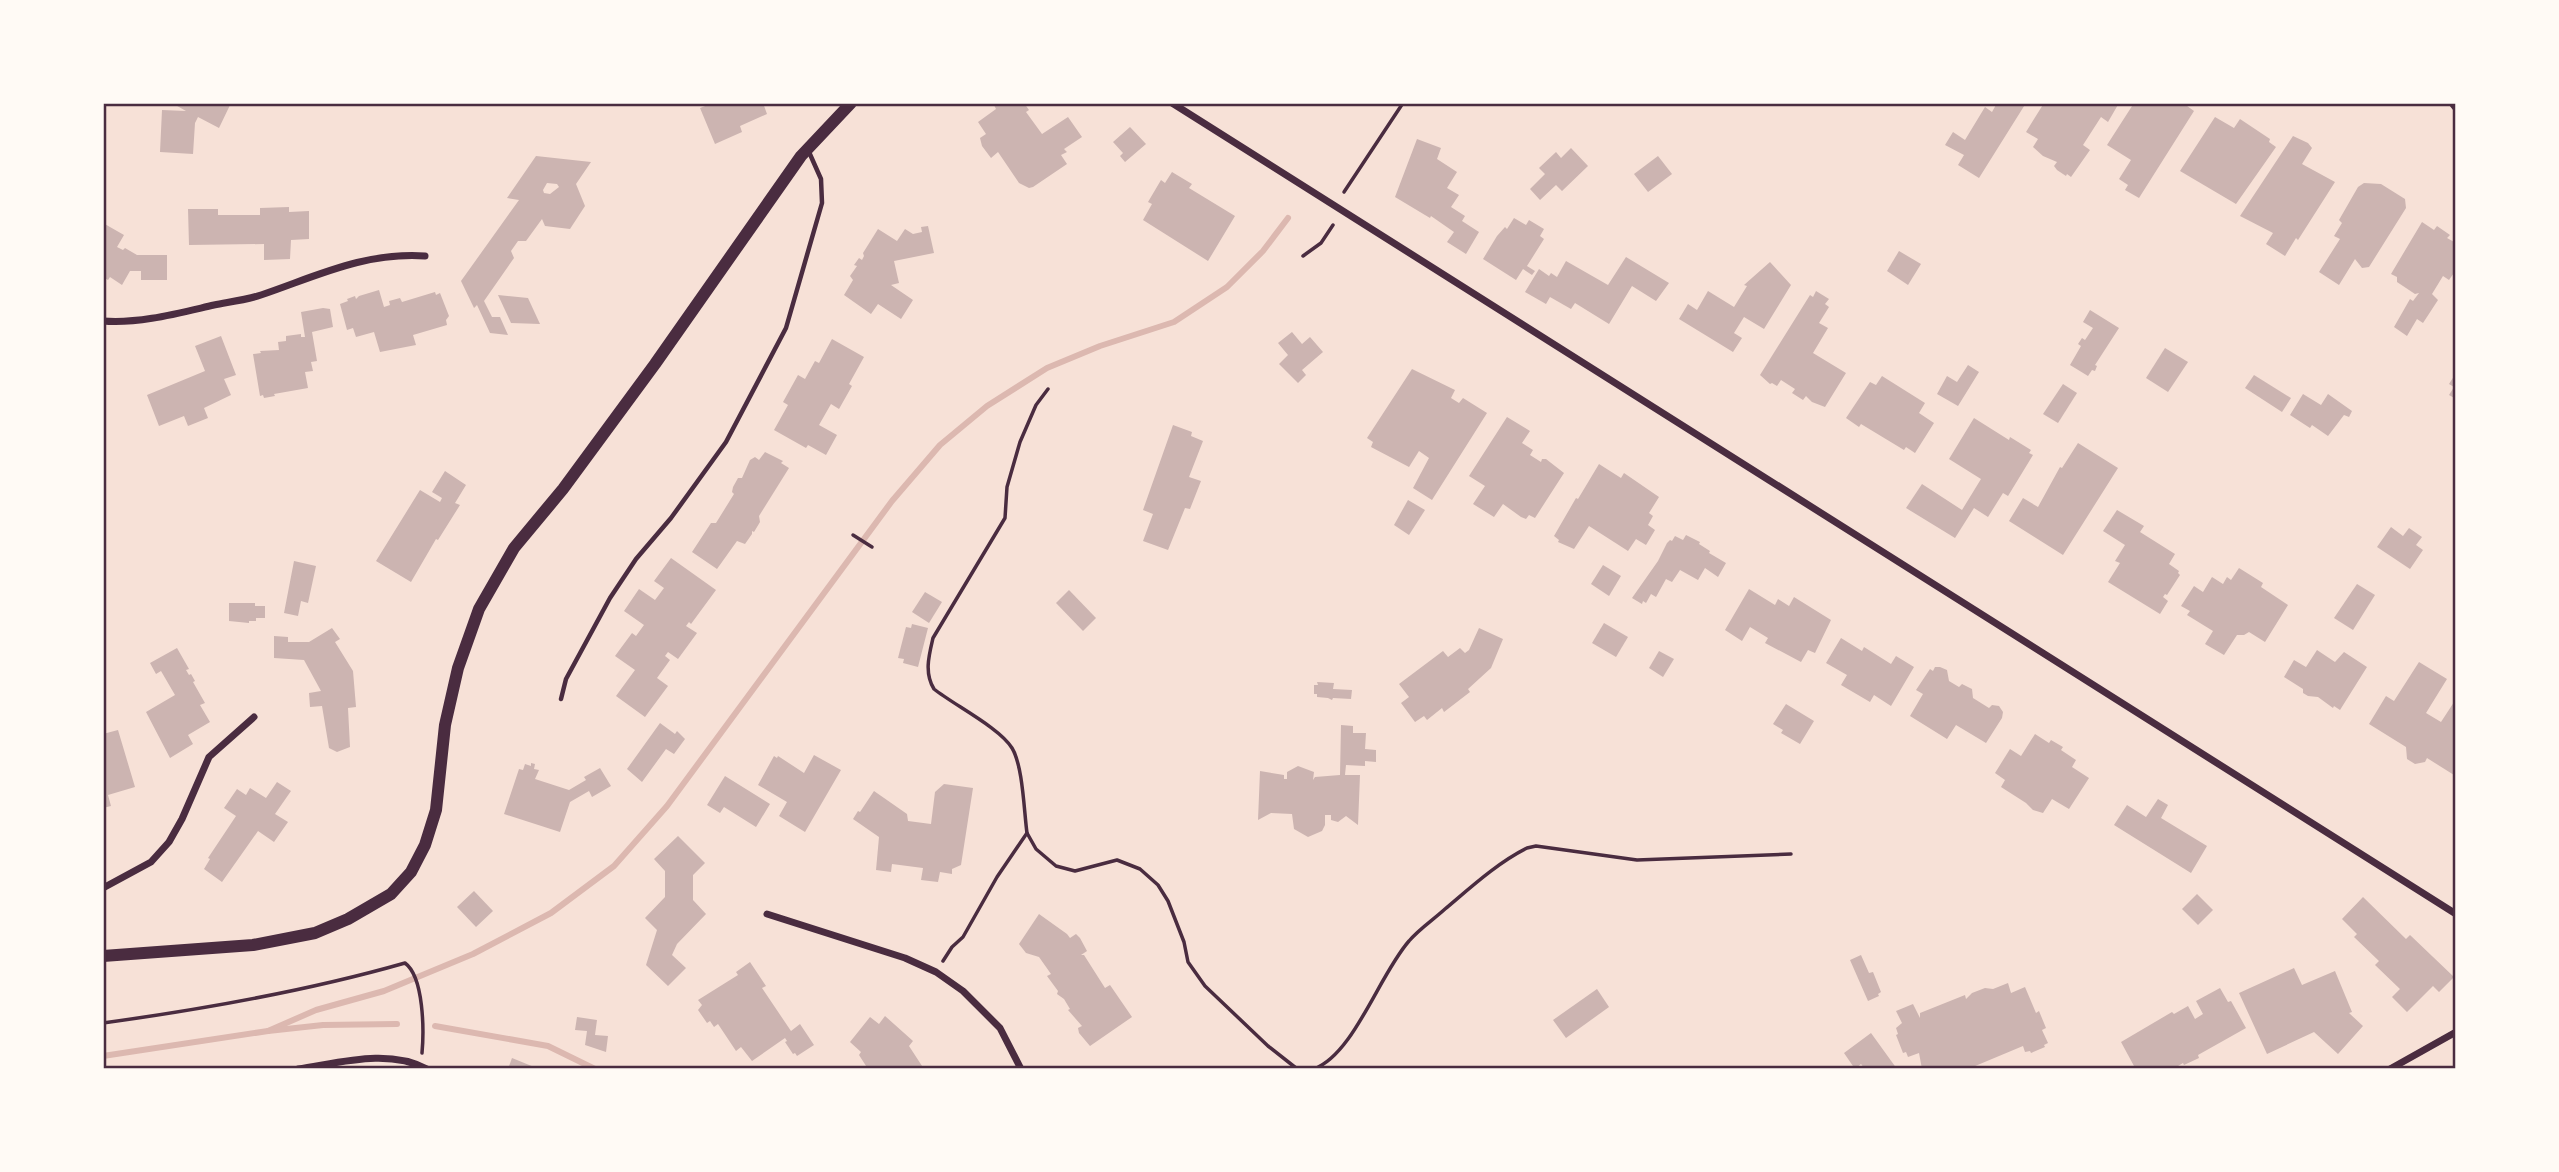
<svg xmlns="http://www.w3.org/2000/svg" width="2559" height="1172" font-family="'Sofia Sans Condensed',sans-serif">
  <rect width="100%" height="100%" fill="#f7e1d7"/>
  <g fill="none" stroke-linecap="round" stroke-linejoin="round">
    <g stroke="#dcb8b0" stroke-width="6">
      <path d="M435,1026l113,20 47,23"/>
      <path d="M268,1031l48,-21 68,-19 89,-37 78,-41 63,-47 53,-60 225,-305 48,-56 47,-39 60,-38 53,-22 74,-24 53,-35 36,-36 25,-33"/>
      <path d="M103,1056l165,-25 55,-6 74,-1"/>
    </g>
  </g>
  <g fill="#ccb4b1" fill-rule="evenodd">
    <path d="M172,103h59l-12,25 -21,-11 -3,6 -2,31 -33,-2 2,-42 24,1z"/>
    <path d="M713,103h50l4,11 -27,12 2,6 -27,12 -15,-36z"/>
    <path d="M993,103h31l5,7 -3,2 16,22 26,-17 14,20 -18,12 3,3 -6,3 6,9 -34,23 -4,1 -10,-5 -21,-31 -7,6 -9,-12 -2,-8 6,-4 -8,-12 18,-13z"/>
    <path d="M1997,103h29l-47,75 -21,-13 6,-10 -19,-10 8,-13 12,8 20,-33 7,5z"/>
    <path d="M2044,103h75l-11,19 -7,-5 -18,28 7,5 -19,27 -4,-3 -1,2 -9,-6 -3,-4 3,-4 -14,-6 -10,-9 5,-8 -12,-7z"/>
    <path d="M2134,103h49l11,8 -55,87 -14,-8 3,-5 -9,-6 12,-19 -24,-15z"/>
    <path d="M2215,117l19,11 6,-9 30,20 -1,3 7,5 -40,57 -56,-33z"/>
    <path d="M1130,127l16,17 -21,18 -5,-6 3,-3 -10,-11z"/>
    <path d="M2293,136l15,7 4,5 -10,16 33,18 -37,58 -2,-2 -11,18 -19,-12 7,-11 -33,-17z"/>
    <path d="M1417,139l24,9 -4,11 20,13 -10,16 12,7 -8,12 14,9 -3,5 17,11 -13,22 -19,-12 7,-10 -23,-16 -1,2 -35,-21z"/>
    <path d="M1571,148l17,18 -26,25 -6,-6 -16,15 -10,-11 15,-15 -6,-6 17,-16 5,6z"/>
    <path d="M536,156l55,6 -15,22 9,22 -15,23 -25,-3 -3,-7 -16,22h-8l-7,10 3,7 -30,43 8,16h8l8,18 -18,-2 -13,-28 -3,3 -13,-27 58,-81 -12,-2zM547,183l10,1 2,3 -9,7 -6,-1 -1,-3z"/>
    <path d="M1658,156l14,18 -24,18 -14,-18z"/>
    <path d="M1172,172l20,12 -3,4 46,28 -27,45 -65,-41 9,-16 -4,-2 13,-22 4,3z"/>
    <path d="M2364,183l17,1 24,15 1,9 -37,59 -7,1 -7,-9 -16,26 -20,-13 21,-33 -6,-3 8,-13 -3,-3 19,-33z"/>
    <path d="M289,207v5l20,-1v28l-18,1 -1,19 -26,1v-16l-75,1 -1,-36h30v6h42v-7z"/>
    <path d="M1514,218l12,7 3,-5 15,9 -4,7 4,3 -17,27 8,5 -3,4 -9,-6 -7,11 -33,-21 14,-23 8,-9 2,2z"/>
    <path d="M2422,222l12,8 3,-4 13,9 -3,3 9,5v27l-7,10 -6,-4 -11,18 6,6 -15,23 -6,-4 -10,17 -13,-9 16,-28 3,2 6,-8 -4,1 -18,-12v-5l-6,-3z"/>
    <path d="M103,223l21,12 -7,12 6,3 2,-2 12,7h30v25h-26v-9h-11l-8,14 -12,-8 -2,3 -5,-3z"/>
    <path d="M928,226l6,27 -40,8 5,22 -8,2 22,15 -12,19 -23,-15 -7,10 -27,-19 9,-15 -3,-4 7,-10 -3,-1 5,-7 3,2 2,-4 -1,-3 15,-24 19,12 8,-12 8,5 9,-2 -1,-5z"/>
    <path d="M1899,251l22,13 -13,21 -21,-14z"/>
    <path d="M1626,257l43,26 -13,18 -24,-15 -23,38 -34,-21 -4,6 -21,-12 -4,7 -21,-12 14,-23 10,7 2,-3 6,4 9,-16 42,24z"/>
    <path d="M1770,262l21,23 -27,44 -20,-12 -10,16 8,5 -9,14 -54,-33 9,-15 9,6 11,-19 26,16 13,-21 -3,-1z"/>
    <path d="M379,290l5,17 6,-2 -1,-4 11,-3 2,4 33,-10 1,3 4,-2 9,23 -3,4 1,5 -34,10 3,10 -36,7 -6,-20 -18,5 -3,-9 -6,2 -7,-26 8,-3 -1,-2 8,-3 1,3 3,-3z"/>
    <path d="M1816,291l13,8 -4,5 4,3 -10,16 9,5 -15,25 33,20 -21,34 -13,-5 -6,-6 -3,4 -11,-7 3,-4 -14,-9 -4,6 -5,-3 -2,1 -10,-9 50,-80 3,2z"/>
    <path d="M498,295l30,3 12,26 -29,-1z"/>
    <path d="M323,308l7,1 3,18 -21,5 5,29 -6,1 2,9 -8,1 3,16 -34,6 1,2 -11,2 -1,-3 -3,1 -7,-42 8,-1 -1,-2 19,-1 -1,-8 8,-1v-5l15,-2v3h4l-4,-25z"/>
    <path d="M2090,310l29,18 -24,37 2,1 -2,5 -3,-1 -4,6 -18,-11 11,-19 -3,-2 4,-6 3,2 8,-12 -10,-6z"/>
    <path d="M1292,332l10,12 8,-7 13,15 -21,18 4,5 -8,8 -19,-19 9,-9 -10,-12z"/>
    <path d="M221,336l15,39 -12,4 7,16 -27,13 4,10 -20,8 -4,-10 -25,10 -12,-31 58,-24 -10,-25z"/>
    <path d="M832,339l32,18 -15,27 3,2 -13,23 -8,-5 -12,21 18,10 -11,20 -18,-10 -2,3 -32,-18 14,-25 -5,-3 15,-27 7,4 10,-18 4,2z"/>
    <path d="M2165,348l23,14 -20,30 -22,-14z"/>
    <path d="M1968,365l11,7 -21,34 -21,-12 10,-18 10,6z"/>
    <path d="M1412,369l43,21 -4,8 8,5 4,-5 24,15 -55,87 -19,-12 16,-30 -10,-7 -10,16 -38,-20 2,-5 -6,-4z"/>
    <path d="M2456,373v26l-7,-4 5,-8 -5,-3z"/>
    <path d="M2254,375l37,23 -9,14 -37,-24z"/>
    <path d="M1882,376l43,27 -6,10 15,10 -19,30 -9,-6 -2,3 -43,-26 -2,3 -13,-9 24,-36 6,3z"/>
    <path d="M2063,384l14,9 -19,30 -15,-9z"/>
    <path d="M2303,394l18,11 7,-11 24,17 -3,6 -5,-2 -16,21 -16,-11 -2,3 -20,-13z"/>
    <path d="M1507,417l23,14 -8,12 11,7 -3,5 11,7 1,-3h4l18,14 -29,45 -6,-3 -3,4 -5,-2 -18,-13 -9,13 -21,-13 12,-18 -16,-10z"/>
    <path d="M1974,418l35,22 1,-3 21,13 -2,3 4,2 -25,41 -5,-3 -15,24 -14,-9 -19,30 -49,-30 16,-24 40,26 19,-31 -32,-20z"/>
    <path d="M1173,425l19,7 -1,4 12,5 -14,36 12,4 -11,28 -5,-1 -17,42 -25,-9 10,-27 -10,-4z"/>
    <path d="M2078,443l40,25 -55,87 -54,-34 14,-23 15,9 22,-40 2,1z"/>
    <path d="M765,452l18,9 -2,2 8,5 -30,48 1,6 -6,10 -2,-1v3l-7,10 -8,-3 -20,28 -25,-17 19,-29h5l18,-29 -2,-2 1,-5 5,-9h4l8,-18 5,-3 4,3z"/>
    <path d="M1599,464l22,14 3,-5 35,24 -10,16 4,3 -5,9 7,5 -9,15 -10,-6 -8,12 -39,-25 -15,23 -16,-7 1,-2 -5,-4 22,-38 2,1z"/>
    <path d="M445,471l21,14 -11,18 5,2 -22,35 -2,-1 -25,43 -35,-21 44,-71 20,12 2,-4 -10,-6z"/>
    <path d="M1408,500l17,10 -16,25 -15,-10z"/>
    <path d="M2117,510l27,16 -4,6 35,22 -6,10 10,7 -1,2 2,2 -13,20 -2,-1 -2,3 5,4 -8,13 -52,-32 12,-19 -5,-2 10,-16 -22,-14z"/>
    <path d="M2391,527l12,9 6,-8 13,9 -6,8 7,5 -13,19 -33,-22z"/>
    <path d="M1686,535l14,7 -1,2 11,7 -1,2 17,10 -8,14 -13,-9 -7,12 -18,-10 -8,12 -6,-3 -10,18 -5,-3 -5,9 -3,-2 -1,3 -10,-6 26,-37 9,-18 3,-3 2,1 3,-5 8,4z"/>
    <path d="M671,558l45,32 -25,34 -2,-2 -3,4 11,7 -19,26 -10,-7 -3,4 5,4 -13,18 11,8 -23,31 -29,-21 19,-26 -20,-14 17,-23 4,3 8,-11 -20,-14 15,-22 16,11 9,-12 -10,-7z"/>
    <path d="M294,561l22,5 -8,37 -7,-2 -3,15 -14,-3z"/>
    <path d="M1603,565l18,11 -12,20 -18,-12z"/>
    <path d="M2239,568l24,15 -2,4 27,18 -23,37 -16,-10 -5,3h-7l-13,20 -19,-11 8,-13 -26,-16 3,-4 -9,-5 13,-20 9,6 9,-15 11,7 4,-7 4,3z"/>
    <path d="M2357,584l18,11 -22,35 -19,-12z"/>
    <path d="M1749,589l26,16 3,-6 11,7 5,-9 37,23 -16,33 -7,-3 -7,12 -36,-19 3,-5 -18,-11 -8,14 -17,-11z"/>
    <path d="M1069,590l27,28 -13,13 -27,-28z"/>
    <path d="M925,592l17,10 -13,21 -17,-11z"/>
    <path d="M229,603h26v3h10v12h-9v3h-7v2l-20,-2z"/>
    <path d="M1604,623l24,14 -12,20 -24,-14z"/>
    <path d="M912,624l16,4 -10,39 -15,-4 1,-4 -6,-1 8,-31 5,1z"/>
    <path d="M332,628l8,11 -5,3 18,29 3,36 -8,1 2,39 -13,5 -8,-4 -7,-42 -12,1 -1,-14 12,-2 -17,-31 -30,-2v-22l14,1v5h21z"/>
    <path d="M1479,628l24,11 -12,29 -23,21 2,3 -26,20 -2,-4 -15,12 -3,-4 -9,6 -14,-19 8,-6 -10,-13 44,-33 5,6 12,-9 5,5 4,-3z"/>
    <path d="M1841,638l21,13 2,-4 27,17 5,-8 18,11 -23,39 -17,-11 -4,7 -29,-17 6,-10 -21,-12z"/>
    <path d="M177,648l12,21 -3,1 3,5 2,-1 4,7 -2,1 12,21 -5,2 10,17 -22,13 5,9 -23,14 -24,-46 29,-17 -14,-24 -5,3 -6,-11z"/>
    <path d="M2317,650l18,12 9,-10 23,15 -27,43 -6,-4 -1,2 -15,-11 -10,-1 -5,-3v-4l-19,-12 10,-17 12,7z"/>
    <path d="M1659,651l15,8 -11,18 -14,-9z"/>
    <path d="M2419,662l28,17 -21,34 15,9 15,-23 -2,76 -27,-17 -2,4 -10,2 -8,-5 -1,-12 -37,-23 17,-28 8,5z"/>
    <path d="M1935,667h5l7,3 2,11 10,6 3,-3 10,5 1,9 16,10 3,-3 7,1 4,6 -1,6 -16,25 -30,-18 -9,14 -37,-23 13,-22 -7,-4 14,-21 3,2z"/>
    <path d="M1317,682l17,1 -1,6 19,1 -1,9 -18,-1 -1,2 -4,-2 -11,-1v-3h-3v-9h4z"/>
    <path d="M1786,704l28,17 -14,23 -19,-11 2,-3 -10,-6z"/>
    <path d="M660,723l15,11 2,-3 8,8 -11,15 -8,-5 -24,33 -15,-13z"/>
    <path d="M1341,725l12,1v7h13l-1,16 11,1v12l-11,-1v5l-19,-1 -1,10h15l-2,50 -12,-9 -8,6 -7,-2v-5h-6v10l-3,6 -14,6 -14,-8 -2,-15 -21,-1 -13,7 2,-49 24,4v4h3v-7l11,-6 16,6 -1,8 2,-3 25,-2z"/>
    <path d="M118,730l17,57 -27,8 3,11 -8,2v-74z"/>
    <path d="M2035,734l14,9 2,-3 12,7 -2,3 15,10 -4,7 17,11 -20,31 -17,-10 -9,14 -10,-3 -7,-7 -25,-16 4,-7 -10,-7 15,-24 11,7z"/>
    <path d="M814,755l27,15 -36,62 -26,-16 8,-14 -29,-17 16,-29 3,2 1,-2 26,17z"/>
    <path d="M531,763l4,1 -1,5 5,1 -4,9 34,11 17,-10 -2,-3 16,-9 11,18 -19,11 -3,-6 -19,11 -10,30 -56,-18 15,-45 4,1 2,-6 6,2z"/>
    <path d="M725,776l45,28 -14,23 -32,-20 -4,6 -13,-8z"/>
    <path d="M277,782l14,9 -16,23 13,8 -14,20 -16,-11 -36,51 -18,-13 6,-10 -2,-1 28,-42 -12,-8 13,-19 9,6 4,-7 16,10z"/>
    <path d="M944,784l29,4 -12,77 -9,4v5l-12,-2 -2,10 -17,-2 2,-12 -31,-4 -1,8 -15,-2 3,-33 -26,-18 5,-8 2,1 14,-21 33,23 1,7 23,3 4,-32z"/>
    <path d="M2158,799l10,6 -7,13 46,28 -16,27 -77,-48 13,-20 19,12z"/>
    <path d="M678,836l27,27 -12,12v25l13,14 -29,30 -5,11 14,13 -18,18 -22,-21 11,-35 -12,-12 20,-21v-26l-11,-12z"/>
    <path d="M474,891l19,20 -17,16 -19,-20z"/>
    <path d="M2197,894l16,16 -15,15 -16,-16z"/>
    <path d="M2363,897l43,42 4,-4 44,42 -15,15 -6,-6 -26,26 -15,-15 8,-8 -25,-24 4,-4 -25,-24 3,-3 -15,-15z"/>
    <path d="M1039,914l28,20 3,4 6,-4 4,4 7,13 -6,4h3l21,33 5,-3 22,32 -42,29 -11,-13 -1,-5 4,-2 -14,-16 2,-1 -6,-10 -7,-5 1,-3 -11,-15 4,-2 -12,-17 -13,-4 -7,-9z"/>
    <path d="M1861,955l8,18 4,-1 8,20 -3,2 1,2 -11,5 -18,-41z"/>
    <path d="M750,962l16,24 -4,2 29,43 9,-7 14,21 -17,11 -2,-3 -2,1 -8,-12 2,-1 -2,-3 -33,23 -11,-14 -5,4 -18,-27 -4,3 -4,-6 -3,2 -9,-13 4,-5 -4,-5 40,-25 -2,-3z"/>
    <path d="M2294,968l8,17 33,-14 17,41 -3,1 14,13 -25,28 -24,-22 -47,22 -28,-61z"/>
    <path d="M2008,983l3,10 14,-6 11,26 3,-2 7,17 -4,2 6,13 -4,2 1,2 -14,6 -1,-2 -5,1 -2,-6 -55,23h-46l-3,-16 -11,4 -2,-5 -3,1 -7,-18 2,-1 -2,-6 6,-5 -6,-12 17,-7 7,14v-5l45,-18 1,4 6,-6 13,-5 8,1z"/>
    <path d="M2220,988l8,14 3,-1 15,27 -48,27 1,3 -15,7 -1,-2 -10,6h-44l5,-3 -13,-24 51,-30 2,2 14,-8 7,13 8,-5 -7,-13z"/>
    <path d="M1597,989l12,18 -43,31 -13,-18z"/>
    <path d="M885,1016l28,25 -4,5 15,23h-56l-9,-14 2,-3 -11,-10 20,-25 9,7z"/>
    <path d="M577,1017l20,3 -2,15 13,1 -2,16 -21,-7 2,-14 -12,-1z"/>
    <path d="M1871,1033l26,36h-32l-4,-5 -6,5 -11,-16z"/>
    <path d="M512,1058l27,11h-31z"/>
  </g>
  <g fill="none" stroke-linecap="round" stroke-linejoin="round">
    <g stroke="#4a2c40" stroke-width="3.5">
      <path d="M1344,192l59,-89"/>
      <path d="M1303,256l18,-13 12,-18"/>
      <path d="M853,535l19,12"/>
      <path d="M1027,833l9,16 20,17 19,5 42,-11 23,9 18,16 10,16 16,41 4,20 17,24 63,60 28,22 16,1"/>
      <path d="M943,961l9,-14 11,-10 34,-60 30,-44c-3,-21 -4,-67 -15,-85 -12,-20 -58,-43 -78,-59 -10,-16 -5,-34 -1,-51l72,-120 2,-31 13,-45 16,-37 12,-16"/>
      <path d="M103,1023c102,-14 204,-32 302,-60 19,14 19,68 17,90"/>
      <path d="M1314,1069c40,-15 65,-94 95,-128 10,-12 24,-21 36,-32 25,-21 52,-46 82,-61l9,-2 101,14 154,-6"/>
    </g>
    <path stroke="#4a2c40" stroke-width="4.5" d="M561,699l5,-20 44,-81 26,-39 35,-41 55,-76 60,-114 36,-125 -1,-24 -12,-27"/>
    <g stroke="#4a2c40" stroke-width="7">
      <path d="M1172,103l1284,811"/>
      <path d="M2452,103l4,5"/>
      <path d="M103,321c36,3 76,-8 111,-16 15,-3 32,-5 47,-10 56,-19 103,-43 164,-39"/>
      <path d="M103,888l48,-26 18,-20 13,-23 27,-62 45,-40"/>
      <path d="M767,914l138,44 31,14 27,19 37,37 21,41"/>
      <path d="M298,1069c41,-6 90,-21 129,0"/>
      <path d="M2390,1069l66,-37"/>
    </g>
    <path stroke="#4a2c40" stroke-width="12" d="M103,956l150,-11 62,-12 33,-14 43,-25 20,-22 14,-27 11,-35 9,-85 13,-57 21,-59 35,-61 49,-59 92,-125 146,-208 50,-53"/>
  </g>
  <rect width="2559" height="1172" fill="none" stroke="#fffaf5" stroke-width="210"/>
  <rect x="105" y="105" width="2349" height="962" fill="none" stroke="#4a2c40" stroke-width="2.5"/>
</svg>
